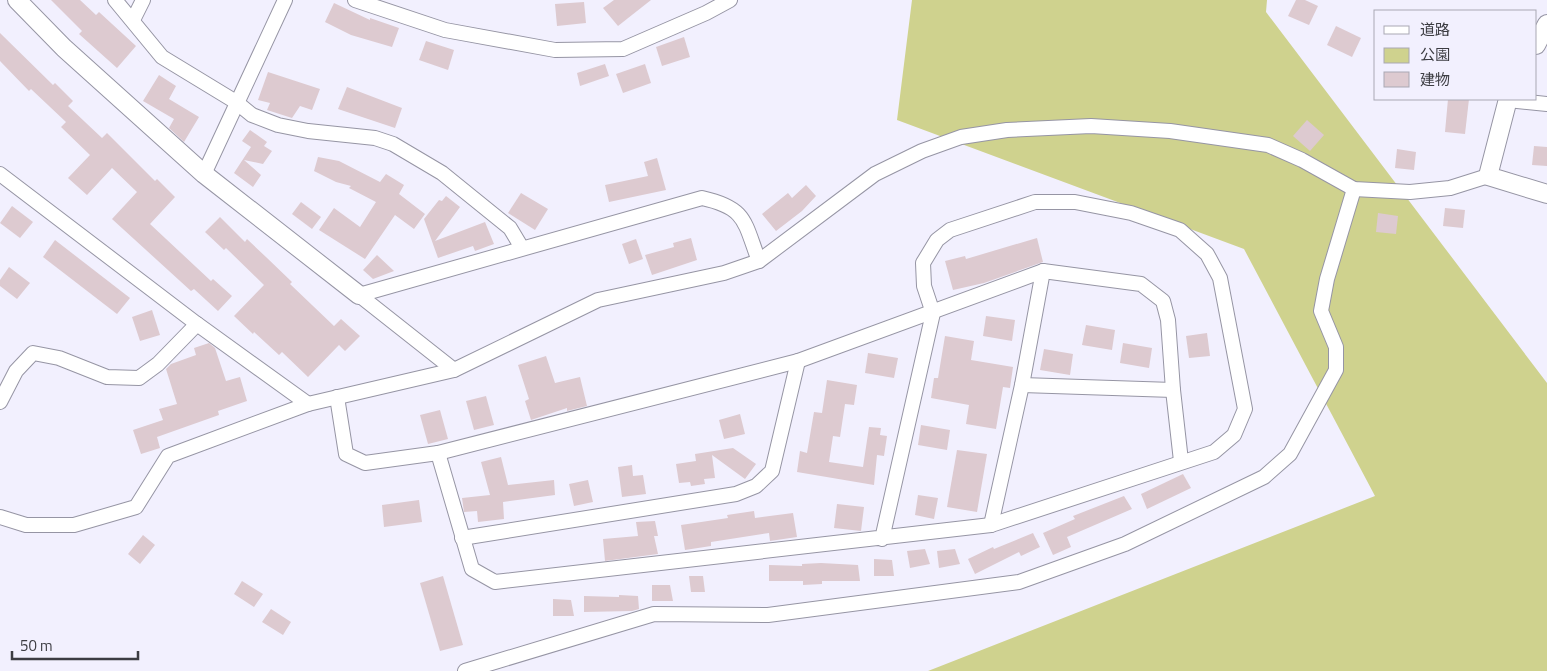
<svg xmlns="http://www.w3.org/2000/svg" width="1547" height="671" font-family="'Titillium Web','Noto Sans JP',sans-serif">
  <rect width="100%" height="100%" fill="#f2f0fe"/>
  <path fill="#cfd28e" d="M912,0h355l-1,12 281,371v288h-619l447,-175 -131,-247 -347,-129z"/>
  <g fill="#ddcad0">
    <path d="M51,0h29l16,15 3,-3 37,34 -19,22 -38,-34 3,-3z"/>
    <path d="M614,0h37l-33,26 -15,-18z"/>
    <path d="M1296,0h9l13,6 -9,19 -21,-9z"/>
    <path d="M584,2l2,21 -29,3 -2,-22z"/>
    <path d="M334,3l36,17v-2l29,10 -7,19 -41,-12 -26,-13z"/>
    <path d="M1336,26l25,12 -9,19 -25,-12z"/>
    <path d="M0,33l53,52 2,-2 18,18 -5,5 34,32 5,-5 48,48 2,-2 18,18 -25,27 61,57 2,-2 19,17 -14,15 -24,-22 -3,2 -79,-72 25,-27 -25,-24 -25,27 -19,-17 22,-23 -29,-28 5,-5 -35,-33 -2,2 -29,-30z"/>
    <path d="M684,37l6,20 -28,9 -6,-19z"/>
    <path d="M426,41l28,9 -6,20 -29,-10z"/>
    <path d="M605,64l4,12 -29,10 -3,-13z"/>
    <path d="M645,64l6,19 -28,10 -7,-19z"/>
    <path d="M268,72l52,17 -8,21 -12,-4 -8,12 -25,-8 3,-7 -12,-3z"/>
    <path d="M159,75l17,11 -7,13 30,18 -15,25 -15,-14 5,-9 -31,-18z"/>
    <path d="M347,87l55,21 -7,20 -57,-19z"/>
    <path d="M1448,99h21l-4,35 -20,-2z"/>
    <path d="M1307,120l17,15 -14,16 -17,-15z"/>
    <path d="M250,130l17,12 -3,4 8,5 -9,13 -19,-4 17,15 -8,12 -19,-14 17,-26 -9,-6z"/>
    <path d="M1534,146l13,1v19l-15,-1z"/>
    <path d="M1397,149l19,3 -2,18 -19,-2z"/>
    <path d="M318,157l21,4 41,21 6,-8 18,11 -5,9 26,20 -11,15 -19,-14 -30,44 -46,-29 15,-22 26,19 16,-25 -27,-14 2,-2 -15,-4 -22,-11z"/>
    <path d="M657,158l9,32 -57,12 -4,-17 43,-9 -4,-14z"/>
    <path d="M806,185l10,11 -14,15 -26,20 -14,-17 26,-21 4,5z"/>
    <path d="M521,193l27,16 -13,21 -27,-17z"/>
    <path d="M446,196l14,11 -25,34 50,-19 9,22 -19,7 -2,-5 -35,12 -14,-39 15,-19 3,1z"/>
    <path d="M301,202l20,15 -9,12 -20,-15z"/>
    <path d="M12,206l21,16 -13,16 -20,-15z"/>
    <path d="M1445,208l20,2 -2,18 -20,-2z"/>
    <path d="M1378,213l20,3 -2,18 -20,-2z"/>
    <path d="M220,217l25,25 2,-3 19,18 26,25 -2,2 44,42 7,-7 19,17 -15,15 -6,-6 -31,32 -26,-25 -3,3 -25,-23 -1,2 -19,-18 30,-31 -38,-37 -2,2 -19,-18z"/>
    <path d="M691,238l6,22 -45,15 -7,-20 29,-8 -1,-4z"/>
    <path d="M1037,238l6,24 -59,21 -31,7 -8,-29 20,-5 1,3z"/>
    <path d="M636,239l7,20 -14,5 -7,-20z"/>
    <path d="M55,240l75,58 -13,16 -74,-57z"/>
    <path d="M377,255l17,16 -21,8 -10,-9z"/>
    <path d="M9,267l21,16 -13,16 -17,-13v-6z"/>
    <path d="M152,310l8,25 -20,6 -8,-24z"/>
    <path d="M986,316l29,4 -3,21 -29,-5z"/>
    <path d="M1086,325l29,5 -3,20 -30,-5z"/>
    <path d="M1207,333l3,23 -21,2 -3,-22z"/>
    <path d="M945,336l29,5 -3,19 42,7 -3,21 -7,-1 -7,42 -30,-5 3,-19 -38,-7 3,-20h4z"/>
    <path d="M209,343l6,5 11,33 14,-4 7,24 -29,10 1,4 -62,22 3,11 -19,6 -8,-24 30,-10 -4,-11 18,-5 -11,-35 5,-5 25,-9 -2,-7z"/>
    <path d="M1123,343l29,5 -3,20 -29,-5z"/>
    <path d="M1044,349l29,5 -3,21 -30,-5z"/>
    <path d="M868,353l30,5 -4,20 -29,-5z"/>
    <path d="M546,356l9,27 25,-6 7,29 -20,5v-3l-36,12 -6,-19 4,-2 -11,-34z"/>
    <path d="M827,380l30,5 -3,20 -9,-1 -5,33 -7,-1 -4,26 34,5 6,-40 12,1 -1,7 7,1 -3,20 -7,-1 -3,30 -77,-13 3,-21 7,2 7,-41 8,1z"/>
    <path d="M486,396l8,29 -20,5 -8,-29z"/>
    <path d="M440,410l8,29 -20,5 -8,-29z"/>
    <path d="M740,414l5,20 -21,5 -5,-19z"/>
    <path d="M921,425l29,5 -3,20 -29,-5z"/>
    <path d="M733,448l23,16 -11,15 -33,-24 3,23 -11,1 1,5 -14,2 -1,-4 -11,1 -3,-19 20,-3 -1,-7z"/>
    <path d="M957,450l30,4 -10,58 -30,-5z"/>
    <path d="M501,457l7,28 46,-5 1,15 -52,7 1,17 -26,3 -1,-11 -13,1 -2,-14 28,-3 -9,-33z"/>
    <path d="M632,465l1,11 10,-1 3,19 -24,3 -4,-30z"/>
    <path d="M1183,474l8,14 -44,21 -6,-15z"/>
    <path d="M588,480l5,22 -19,4 -5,-22z"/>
    <path d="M918,495l20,3 -4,21 -19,-4z"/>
    <path d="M1124,496l8,13 -65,28 4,10 -18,8 -10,-22 32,-14 -2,-3z"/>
    <path d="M419,500l3,22 -38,5 -2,-22z"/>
    <path d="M837,504l27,3 -3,24 -27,-3z"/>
    <path d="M754,511l1,7 38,-5 4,24 -27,4 -1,-8 -58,9v4l-26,4 -4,-25 47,-7 -1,-3z"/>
    <path d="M655,521l3,15h-4l4,18 -53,7 -2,-22 35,-3 -2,-14z"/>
    <path d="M1033,533l7,14 -19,9 -2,-4 -44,22 -7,-15 25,-12 1,2z"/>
    <path d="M143,535l12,10 -15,19 -12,-10z"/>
    <path d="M925,549l5,15 -20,4 -3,-17z"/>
    <path d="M955,549l5,15 -21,4 -2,-17z"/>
    <path d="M874,559l18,1 2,16h-20z"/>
    <path d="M821,563l37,2 2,16h-38v3l-19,1v-4h-34v-16l33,1v-2z"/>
    <path d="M443,576l20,69 -23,6 -20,-68z"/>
    <path d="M689,576h14l2,16h-14z"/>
    <path d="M242,581l21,13 -9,13 -20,-13z"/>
    <path d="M652,585h18l3,16h-21z"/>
    <path d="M619,595l19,1 1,13 -7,2 -48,1v-16l35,1z"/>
    <path d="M553,599l18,1 3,16h-21z"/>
    <path d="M271,609l20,13 -8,13 -21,-13z"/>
  </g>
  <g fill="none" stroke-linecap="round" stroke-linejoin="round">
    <g stroke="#9695a4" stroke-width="16">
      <g id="minor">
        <path d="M115,0l47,57 74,45 16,13 26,10 30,6 67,7 18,6 49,29 68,55 12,20"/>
        <path d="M355,0l90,30 110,20 68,-1 83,-36 24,-13"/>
        <path d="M133,20l10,-20"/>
        <path d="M1508,100l39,4"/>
        <path d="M0,174l197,150 111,80"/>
        <path d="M204,174l81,-174"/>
        <path d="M359,295l343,-97c45,10 42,24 57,63"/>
        <path d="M359,295l95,75"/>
        <path d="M1022,385l151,5"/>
        <path d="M337,397l9,57 19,9 73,-10 360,-92 245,-90 98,13 22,17 5,19 5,70 8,71"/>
        <path d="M0,402l16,-31 17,-18 26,5 48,19 32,1 19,-14 39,-40"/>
        <path d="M438,453l34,116 23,13 496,-57 223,-73 20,-17 11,-26 -25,-131 -13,-24 -27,-24 -49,-17 -56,-11h-40l-85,28 -13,10 -14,23 1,23 9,27 -51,226"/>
        <path d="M0,517l26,8h48l62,-18 32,-51 140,-52 146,-34 144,-70 126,-27 35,-12 116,-87 47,-23 39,-14 46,-7 84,-4 79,5 98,14 34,15 52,29 56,3 40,-4 38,-12"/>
        <path d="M991,525l31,-140 21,-114"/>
        <path d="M462,538l274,-44 20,-8 16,-15 26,-110"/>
        <path d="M465,671l189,-57 114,1 251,-33 106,-38 139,-67 26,-23 46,-84v-23l-15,-36 6,-32 27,-90"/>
      </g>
    </g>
    <g stroke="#9695a4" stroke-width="20">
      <g id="tertiary">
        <path d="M17,0l47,48 140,126 155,121"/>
        <path d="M1536,45l11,-21"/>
        <path d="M1508,99l-20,77 59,18"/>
      </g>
    </g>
    <use href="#minor" stroke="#fff" stroke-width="14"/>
    <use href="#tertiary" stroke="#fff" stroke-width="18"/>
  </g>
  <rect x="1374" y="10" width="162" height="90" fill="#f2f0fe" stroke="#a9a8b3"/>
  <rect x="1384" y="26" width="25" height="8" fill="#ffffff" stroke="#a9a8b3"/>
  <text x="1420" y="35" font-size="15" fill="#3c3c42">道路</text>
  <rect x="1384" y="48" width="25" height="15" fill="#cfd28e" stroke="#a9a8b3"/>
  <text x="1420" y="60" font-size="15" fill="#3c3c42">公園</text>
  <rect x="1384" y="72" width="25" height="15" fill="#ddcad0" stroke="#a9a8b3"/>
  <text x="1420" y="85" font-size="15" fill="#3c3c42">建物</text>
  <path d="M12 651v8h126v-8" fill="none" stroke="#3c3c42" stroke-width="2.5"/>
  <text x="20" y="651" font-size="15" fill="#3c3c42" stroke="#f2f0fe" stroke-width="4" paint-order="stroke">50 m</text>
</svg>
